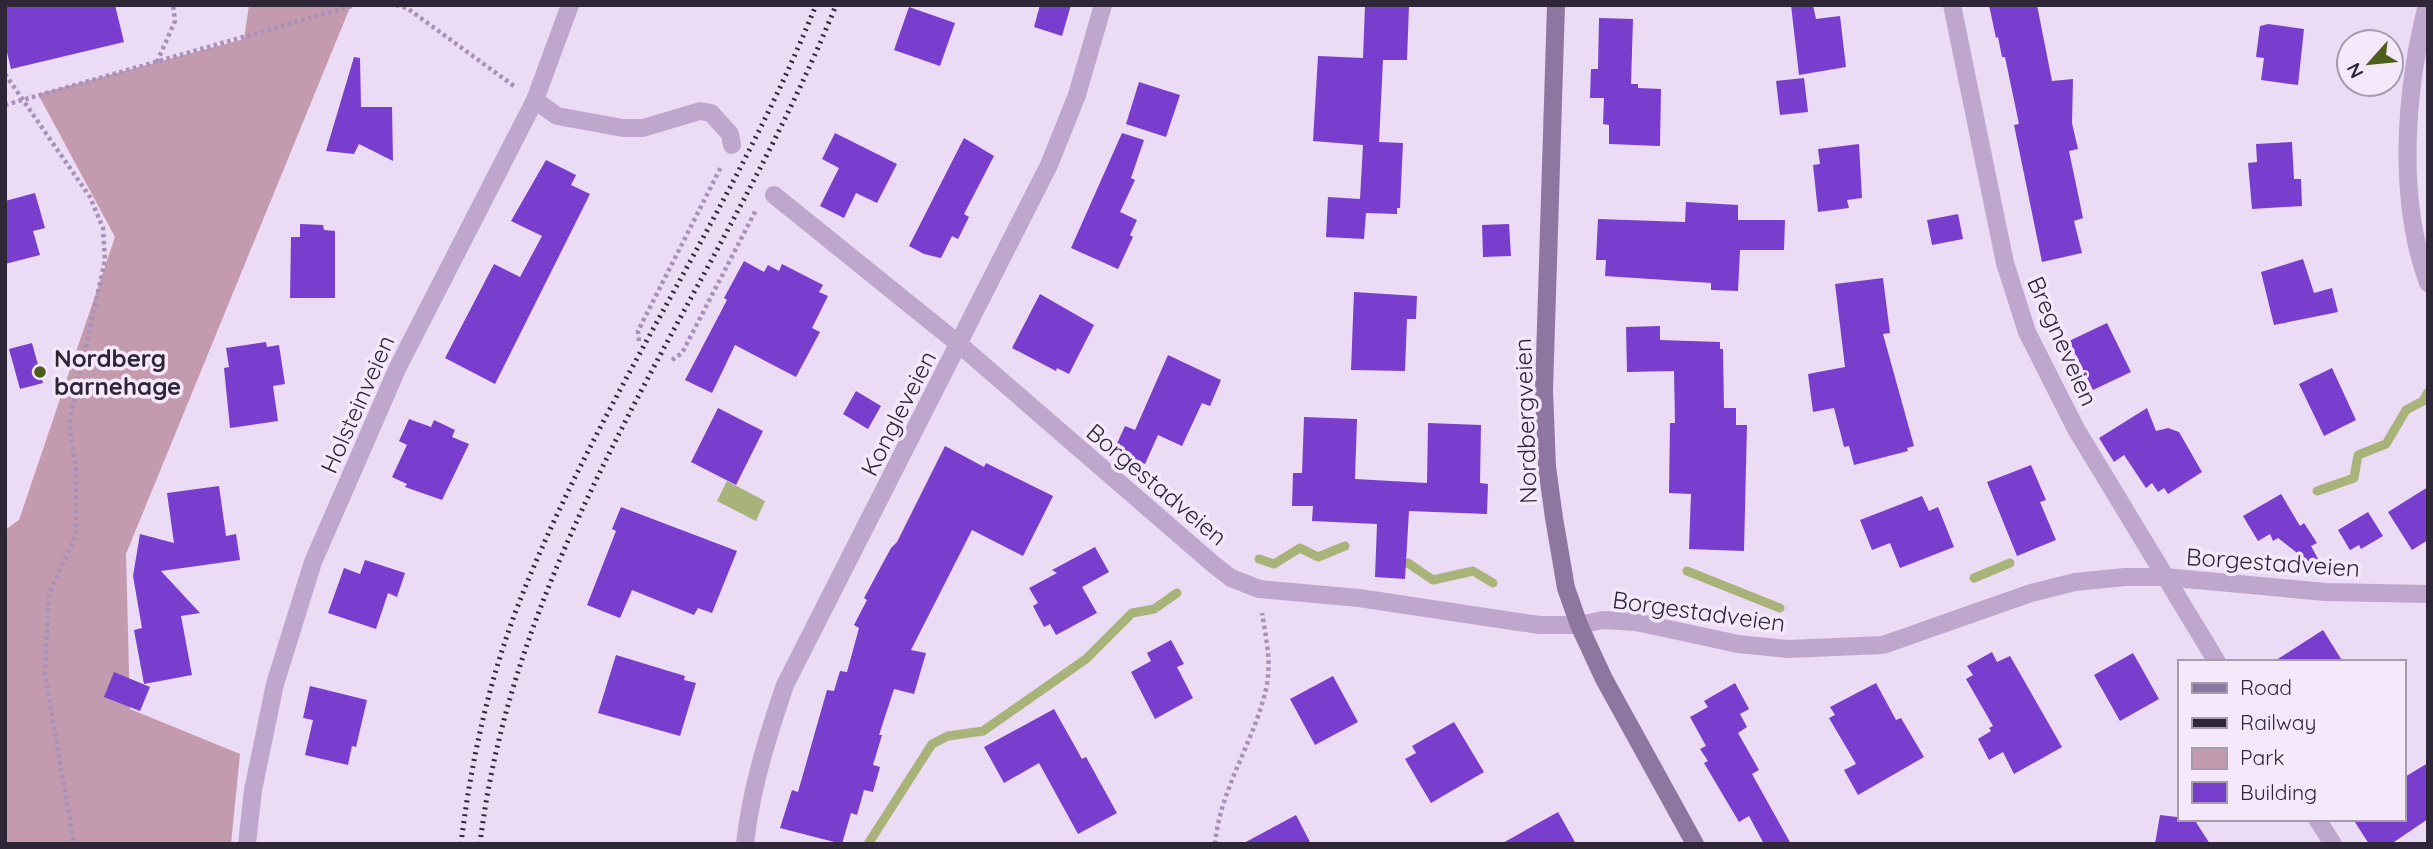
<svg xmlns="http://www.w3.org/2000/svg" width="2433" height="849" font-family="Quicksand,sans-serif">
  <rect width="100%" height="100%" fill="#ecdbf4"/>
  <path fill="#c49aaf" d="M249,5h102l-225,549 4,155 110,45 -9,90h-226v-314l14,-10 96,-283 -77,-143 206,-55z"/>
  <path fill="#a7b378" d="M727,481l38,20 -9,20 -39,-20z"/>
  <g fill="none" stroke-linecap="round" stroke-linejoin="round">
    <g stroke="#a7b378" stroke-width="9">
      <path d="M2317,491l37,-13 4,-23 28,-11 20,-34 17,-9 5,-9"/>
      <path d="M1259,559l15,5 26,-16 18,9 27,-11"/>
      <path d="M1408,563l25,17 40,-9 20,12"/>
      <path d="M1687,571l93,37"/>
      <path d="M1974,578l36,-15"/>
      <path d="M868,844l64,-100 16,-8 35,-5 103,-72 46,-46 22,-4 23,-16"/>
    </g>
  </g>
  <g fill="#793ece">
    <path d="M5,5h110l9,37 -113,27 -6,-25z"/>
    <path d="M1040,5h31l-9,31 -28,-9z"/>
    <path d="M1365,5h44l-2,55h-24l-4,82 24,1 -3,65h-3v6l-31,-1 -2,26 -38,-2 2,-40 32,2 3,-54 -50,-4 5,-85 45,2z"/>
    <path d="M1791,5h22l3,14 24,-3 6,51 -47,8z"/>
    <path d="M1989,5h48l15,76 21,-2 -1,44 6,26 -9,2 14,67 -9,3 8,32 -40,9 -28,-137 5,-1 -14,-67h-3l-4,-20 -2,1z"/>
    <path d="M909,7l46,16 -15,43 -46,-16z"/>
    <path d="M1599,18l34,1 -2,65h7v4l23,1 -1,57 -51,-2v-19l-6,-1 1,-26h-14l1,-29h7z"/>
    <path d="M2268,24l36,5 -6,56 -37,-5 3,-22 -8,-1 4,-31z"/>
    <path d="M354,57l6,1 1,49h31l1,54 -34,-17 -5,10 -28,-3z"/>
    <path d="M1804,78l4,34 -28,3 -4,-34z"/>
    <path d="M1139,82l41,13 -14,42 -40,-13z"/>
    <path d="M835,133l62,31 -20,39 -21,-10 -12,25 -24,-12 19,-38 -17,-9z"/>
    <path d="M1122,133l22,7 -13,38 4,2 -15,32 17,8 -7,15 3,2 -15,32 -47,-21z"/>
    <path d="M964,138l30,18 -30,58 5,3 -11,22 -6,-3 -11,22 -17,-4 -15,-8z"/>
    <path d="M2292,142l2,37h7l1,27 -50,3 -4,-46 9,-1 -1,-18z"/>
    <path d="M1859,144l3,54 -15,2 2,8 -31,4 -5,-47 7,-1 -2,-15z"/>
    <path d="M546,160l30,15 -5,10 19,9 -95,190 -50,-26 49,-94 26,13 22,-41 -31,-15z"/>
    <path d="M35,193l10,35 -12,3 7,24 -35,9v-63z"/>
    <path d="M1686,202l52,3v15h47l-1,30h-44l-2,41 -27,-1v-7l-106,-7 1,-16h-10l2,-41 87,3z"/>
    <path d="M1958,214l5,25 -31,6 -5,-25z"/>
    <path d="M300,224l23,1 1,5 11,1v67h-45l1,-61h9z"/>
    <path d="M1509,224l2,32 -28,1 -1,-32z"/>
    <path d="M2303,259l11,34 18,-5 6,24 -64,13 -13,-53z"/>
    <path d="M744,261l20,11 4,-7 11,6 3,-7 41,21 -4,7 9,4 -16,32 8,4 -24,45 -61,-32 -23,48 -27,-13 42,-80 -3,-2z"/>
    <path d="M1883,278l7,55 -7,1 31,112 -7,2 1,3 -54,14 -5,-19 -5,1 -10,-39 -21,4 -5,-38 37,-7 -10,-83z"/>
    <path d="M1354,292l63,4 -1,23h-9l-2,52 -54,-1z"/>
    <path d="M1040,294l54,31 -25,49 -12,-6 -1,3 -44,-23z"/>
    <path d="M2107,323l24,49 -38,18 -24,-49z"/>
    <path d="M1660,326v14l60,2v7h3l1,59h12v17h11l-3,126 -55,-2 2,-55 -22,-1 1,-70h5l-1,-52 -47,1 -1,-45z"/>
    <path d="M266,342l1,5 12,-2 6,39 -12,2 5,35 -48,7 -6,-60 5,-1 -3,-19z"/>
    <path d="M32,343l11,40 -23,6 -11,-40z"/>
    <path d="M1168,355l53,25 -11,26 -8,-3 -20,43 -24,-11 -13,29 -31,-14 11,-24 10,4z"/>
    <path d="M2332,368l24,52 -32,16 -25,-52z"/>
    <path d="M856,391l25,15 -13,23 -25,-15z"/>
    <path d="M718,408l45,23 -27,54 -45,-23z"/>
    <path d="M2147,408l9,23 12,-3 11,4 23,40 -34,22 -4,-6 -6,4 -6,-9 -6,5 -22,-33 -10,7 -15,-24z"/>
    <path d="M1304,417l53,2 -2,60 72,4 1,-60 53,2 -1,58 8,1 -1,30 -78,-3 -4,68 -30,-2 2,-53 -65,-3 1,-15h-21l1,-33h9z"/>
    <path d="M409,419l22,8 3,-7 21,10 -3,7 17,7 -27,56 -37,-13 2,-3 -15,-7 15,-32 -8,-4z"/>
    <path d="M945,446l39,21 2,-4 67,33 -30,60 -51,-26 -61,120 15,3 -12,41 -20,-5 -15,46h3l-9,30 7,2 -7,25 -9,-2 -7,25 -6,-2 -9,31 -62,-16 12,-38 6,2 29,-102 7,1 6,-20 7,1 12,-44 -5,-3 13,-25 -3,-2 27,-50 6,-6z"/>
    <path d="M2031,465l15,35 -6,2 16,38 -39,16 -30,-74z"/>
    <path d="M219,486l7,50 10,-2 4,26 -79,11 39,42 -19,3 11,59 -48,9 -10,-54 8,-2 -9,-52 7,-42 34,9 -7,-50z"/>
    <path d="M2428,487v53l-16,10 -24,-38z"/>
    <path d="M2281,494l19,32 4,-3 13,20 -6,3 17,31 -50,-39 -5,3 -3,-7 -12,7 -15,-25z"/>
    <path d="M1922,496l7,15 9,-4 16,40 -54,21 -10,-25 -18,7 -12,-30z"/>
    <path d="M621,507l116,44 -25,62 -14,-5 -4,7 -62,-25 -12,28 -33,-13 29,-74 -4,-2z"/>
    <path d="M2368,512l15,24 -22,13 -2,-4 -9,5 -12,-20z"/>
    <path d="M1095,547l14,25 -27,15 15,26 -41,22 -6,-11 -6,3 -11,-21 5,-3 -9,-15 28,-15 -5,-3z"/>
    <path d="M365,560l40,13 -8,24 -9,-4 -12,36 -48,-16 16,-45 16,6z"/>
    <path d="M2323,630l20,32h-70z"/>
    <path d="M1171,640l13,24 -7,3 16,31 -38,21 -24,-47 20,-11 -4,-8z"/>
    <path d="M1992,652l5,10 13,-6 52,91 -48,27 -11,-22 -14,8 -11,-21 13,-8 -2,-3 4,-2 -27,-47 7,-4 -6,-9z"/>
    <path d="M2133,653l26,46 -39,22 -26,-46z"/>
    <path d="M616,655l69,21 -1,4 12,3 -16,53 -82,-23z"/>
    <path d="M114,672l36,15 -10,24 -36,-14z"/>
    <path d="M1333,676l25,46 -43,23 -25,-46z"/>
    <path d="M1735,683l14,26 -9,5 7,13 -9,6 21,37 -7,4 39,70h-27l-15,-28 -10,6 -35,-59 4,-2 -8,-12 6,-3 -16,-29 18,-10 -4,-6z"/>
    <path d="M1876,683l20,37 5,-2 23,39 -66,38 -14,-25 12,-6 -27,-46 6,-3 -5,-8z"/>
    <path d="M310,686l57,14 -11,47 -4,-1 -4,19 -43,-10 8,-35 -10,-2z"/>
    <path d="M1054,709l28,50 4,-2 31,56 -39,21 -39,-71 -35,20 -20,-36z"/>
    <path d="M1454,722l30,50 -53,31 -26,-44 11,-6 -4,-7z"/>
    <path d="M2428,763v56l-37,25h-22l-16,-25h50v-41z"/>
    <path d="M1558,812l18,32h-75z"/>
    <path d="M1296,815l15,29h-69z"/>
    <path d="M2160,815l34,4 16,25h-55z"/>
  </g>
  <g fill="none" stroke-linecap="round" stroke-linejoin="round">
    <g stroke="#a890b9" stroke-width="4.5" stroke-dasharray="3.5 3.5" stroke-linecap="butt">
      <path d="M396,5l11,3 107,78"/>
      <path d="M157,62l18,-41 -2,-16"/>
      <path d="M5,74l85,123 13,31 2,32 -36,164 7,46v65l-27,59 -4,81 29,169"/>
      <path d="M5,105l350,-100"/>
      <path d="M639,341l-1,-10 84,-166"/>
      <path d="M672,360l10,-7 74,-143"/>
      <path d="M1215,844c5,-55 39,-102 51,-155 6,-26 0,-51 -4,-76"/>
    </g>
    <path stroke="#bea6cd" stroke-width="18" d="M774,195l186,150"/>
    <g stroke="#bea6cd" stroke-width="18">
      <path d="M1952,5l53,258 22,69 49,97 141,233"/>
      <path d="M2427,5c-22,86 -30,193 1,278"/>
      <path d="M535,100l22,16 66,12h20l57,-17 11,2 19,21 2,11"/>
      <path d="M960,345l253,219 18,14 28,11 100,9 180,27h40l24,-5 33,2 102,22 50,5 95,-4 148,-52 44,-11 50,-5h39l161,15 103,2"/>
      <path d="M2317,819l16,25"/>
      <path d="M247,844l6,-54 22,-106 38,-122 85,-195 137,-267 35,-95"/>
      <path d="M745,844c6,-55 22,-106 40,-159l264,-520 28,-70 26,-90"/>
    </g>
    <path stroke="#8d77a1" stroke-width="18" d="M1556,5l-12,385 3,77 7,51 12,70 13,37 25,54 91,165"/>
    <g stroke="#2f2738" stroke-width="5" stroke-dasharray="2 5" stroke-linecap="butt">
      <path d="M461,844c11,-92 32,-181 68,-266 82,-197 207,-374 287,-573"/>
      <path d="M480,844c37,-310 242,-557 356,-839"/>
    </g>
  </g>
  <circle fill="#4d5d1a" stroke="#f5e8fb" stroke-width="2.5" cx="40" cy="372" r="7"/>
  <g text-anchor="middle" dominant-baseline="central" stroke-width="7" stroke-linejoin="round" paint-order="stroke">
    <g font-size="24" fill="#2f2738" stroke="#f5e8fb">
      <text transform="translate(2063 341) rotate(66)">Bregneveien</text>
      <text transform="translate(357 404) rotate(-66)">Holsteinveien</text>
      <text transform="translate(898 413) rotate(-63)">Kongleveien</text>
      <text transform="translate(1525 421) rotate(-92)">Nordbergveien</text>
      <text transform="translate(1157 484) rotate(40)">Borgestadveien</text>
      <text transform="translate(2273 562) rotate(4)">Borgestadveien</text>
      <text transform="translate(1699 611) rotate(8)">Borgestadveien</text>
    </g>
    <g font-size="24" font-weight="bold" fill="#2f2738" stroke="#f5e8fb" text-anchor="start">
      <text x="54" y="358">Nordberg<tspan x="54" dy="28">barnehage</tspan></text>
    </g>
  </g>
  <rect width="2433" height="849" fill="none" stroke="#2f2738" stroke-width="14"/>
  <rect x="2178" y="660" width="228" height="161" fill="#f5e8fb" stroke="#a69bad" stroke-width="2"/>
  <rect x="2192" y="683" width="35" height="10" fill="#8d77a1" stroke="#a69bad" stroke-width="2"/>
  <text x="2240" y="695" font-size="21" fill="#2f2738">Road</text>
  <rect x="2192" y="718" width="35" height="10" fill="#2f2738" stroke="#a69bad" stroke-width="2"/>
  <text x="2240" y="730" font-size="21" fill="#2f2738">Railway</text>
  <rect x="2192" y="748" width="35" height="21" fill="#c49aaf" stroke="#a69bad" stroke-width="2"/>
  <text x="2240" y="765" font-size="21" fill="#2f2738">Park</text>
  <rect x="2192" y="782" width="35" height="21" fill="#793ece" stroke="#a69bad" stroke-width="2"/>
  <text x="2240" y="800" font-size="21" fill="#2f2738">Building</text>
  <g transform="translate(2370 63) rotate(243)"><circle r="33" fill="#f5e8fb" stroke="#a69bad" stroke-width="2"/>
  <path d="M0-5L12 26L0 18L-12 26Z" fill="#4d5d1a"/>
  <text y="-10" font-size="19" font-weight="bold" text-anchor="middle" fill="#2f2738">N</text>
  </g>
</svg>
